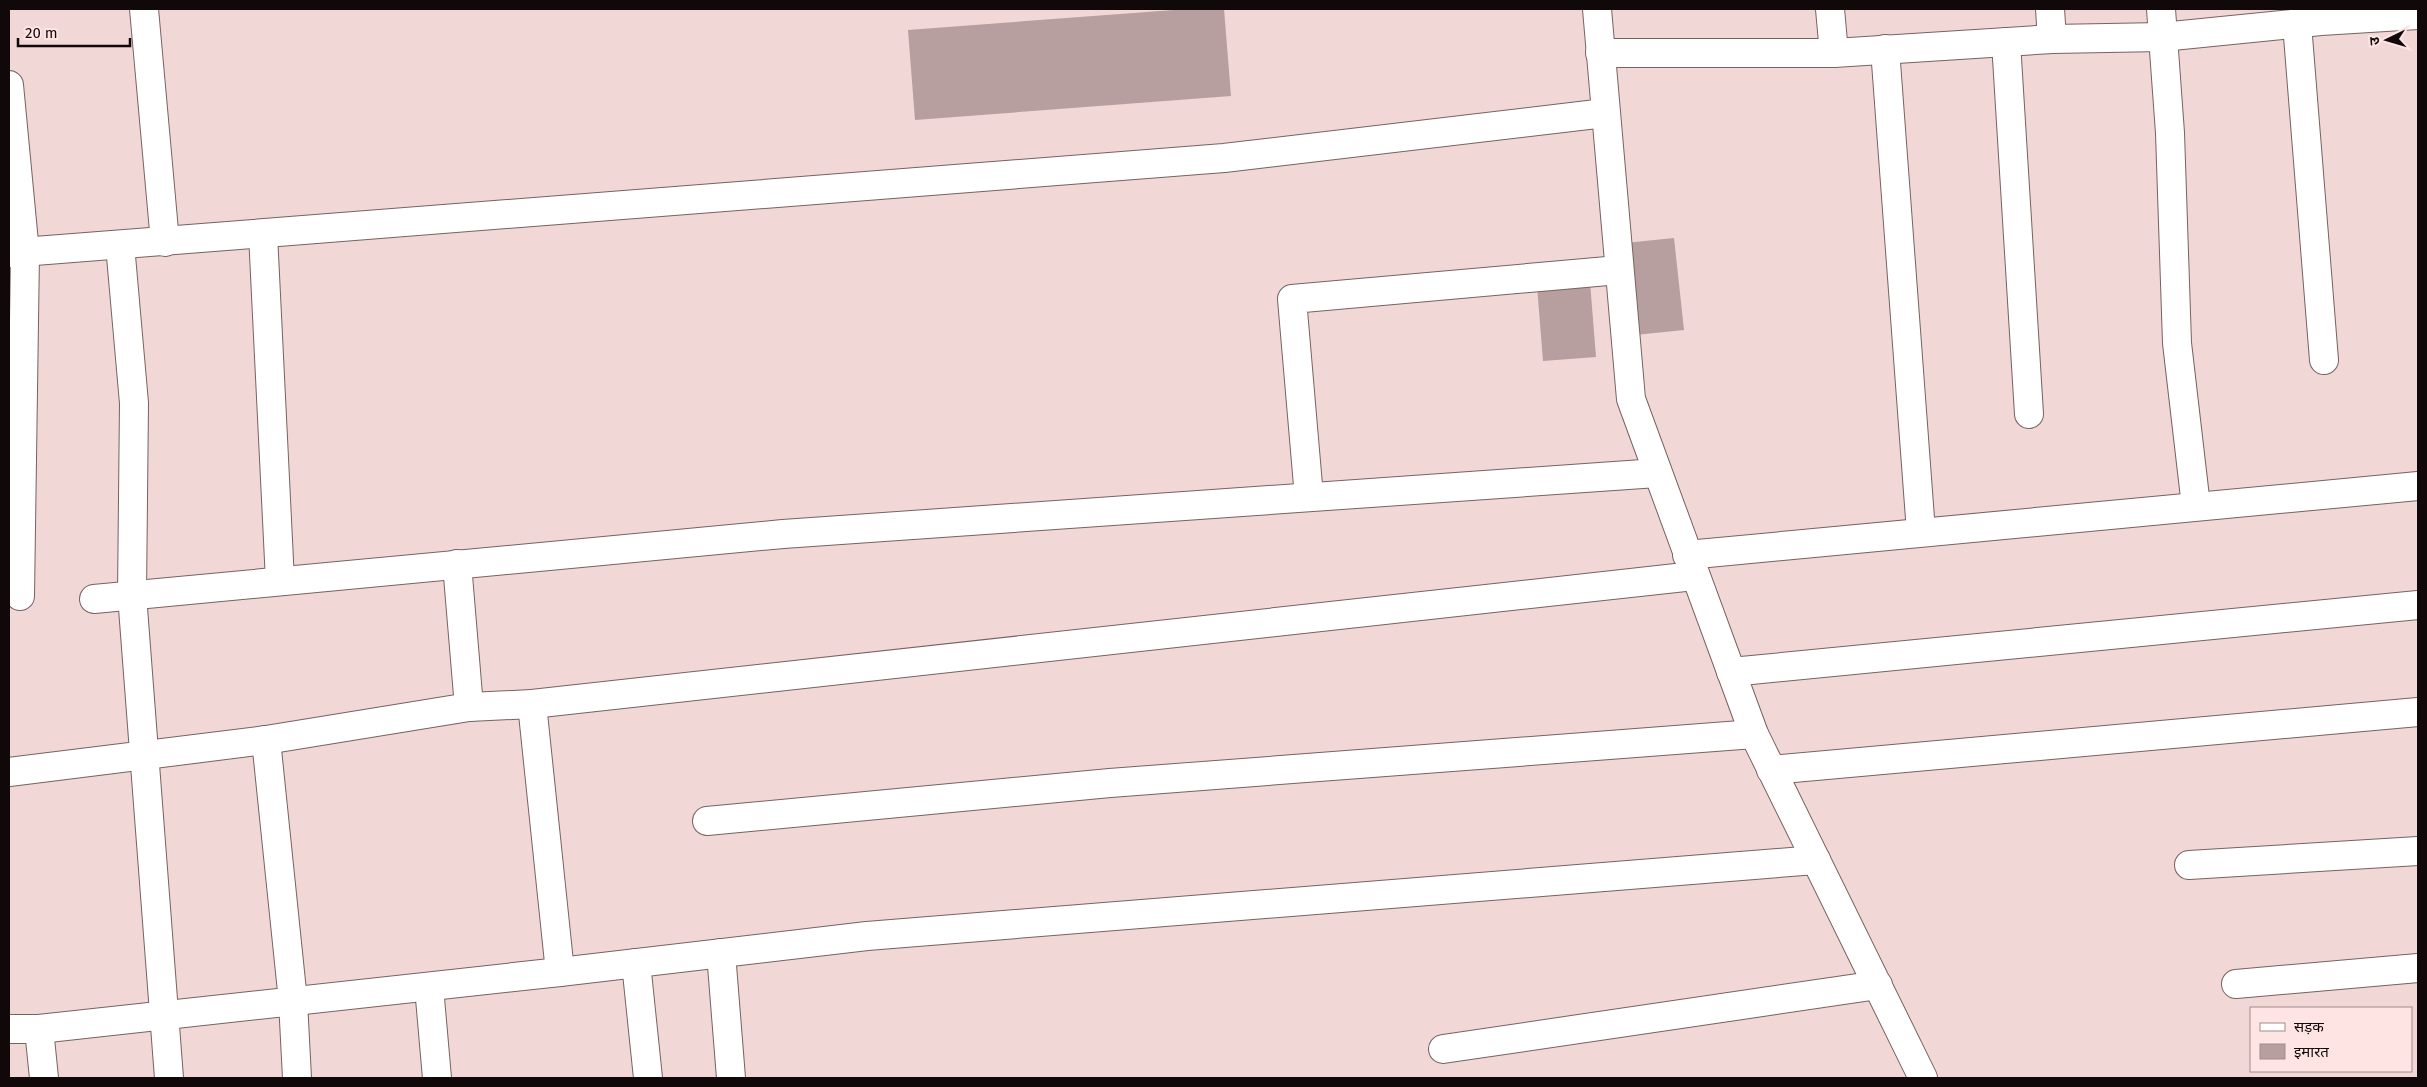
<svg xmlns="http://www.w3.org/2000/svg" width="2427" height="1087" font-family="'Fira Sans','Noto Sans Devanagari',sans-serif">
  <rect width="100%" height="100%" fill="#f1d7d6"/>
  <g fill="#b79f9f">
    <path d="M1187,9h37l7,87 -316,24 -7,-90z"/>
    <path d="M1674,238l10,92 -49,5 -10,-92z"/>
    <path d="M1590,282l6,75 -53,4 -6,-75z"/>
  </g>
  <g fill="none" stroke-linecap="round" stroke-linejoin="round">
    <g stroke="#776261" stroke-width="30">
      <g id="minor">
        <path d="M144,9l21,233"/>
        <path d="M1597,9l34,390 123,335 169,344"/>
        <path d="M1830,9l4,44"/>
        <path d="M2050,9l2,30"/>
        <path d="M2161,9l9,124 7,210 19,163"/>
        <path d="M2297,24l27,336"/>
        <path d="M2006,42l23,372"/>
        <path d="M1885,49l36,483"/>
        <path d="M1600,53h234l218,-14 110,-2 159,-16 97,-6"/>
        <path d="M9,85l16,168 -5,343"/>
        <path d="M263,234l17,347"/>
        <path d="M120,245l14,158 -2,192 37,483"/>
        <path d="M9,253l1215,-95 381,-45"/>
        <path d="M1309,497l-17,-198 327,-29"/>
        <path d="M1687,555l731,-69"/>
        <path d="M457,564l12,143"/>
        <path d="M94,599l689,-65 874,-61"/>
        <path d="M1731,672l687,-67"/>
        <path d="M532,704l28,268"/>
        <path d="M266,740l27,261 4,77"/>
        <path d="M1771,770l647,-58"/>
        <path d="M9,772l257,-32 203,-33 63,-3 1162,-128"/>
        <path d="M707,821l403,-38 644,-49"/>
        <path d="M2189,865l229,-14"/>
        <path d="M721,953l10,125"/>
        <path d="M636,963l12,115"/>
        <path d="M2236,984l182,-16"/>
        <path d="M429,987l8,91"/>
        <path d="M9,1029h30l521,-57 307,-36 949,-76"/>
        <path d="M39,1029l5,49"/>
        <path d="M1443,1049l435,-64"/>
      </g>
    </g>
    <use href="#minor" stroke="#fff" stroke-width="28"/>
  </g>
  <rect width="2427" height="1087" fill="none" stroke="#110909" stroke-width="20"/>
  <rect x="2250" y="1007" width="162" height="65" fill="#fee4e3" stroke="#9f8c8c"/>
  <rect x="2260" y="1023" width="25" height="8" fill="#ffffff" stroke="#9f8c8c"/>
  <text x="2294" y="1032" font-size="15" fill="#110909">सड़क</text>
  <rect x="2260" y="1044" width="25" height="15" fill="#b79f9f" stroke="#9f8c8c"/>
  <text x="2294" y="1057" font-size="15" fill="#110909">इमारत</text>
  <g transform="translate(2387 40) rotate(265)" stroke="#fee4e3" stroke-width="4" paint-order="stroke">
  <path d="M0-4L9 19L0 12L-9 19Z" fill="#110909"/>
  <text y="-8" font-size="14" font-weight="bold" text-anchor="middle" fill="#110909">उ</text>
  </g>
  <path d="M18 38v8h112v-8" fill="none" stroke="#110909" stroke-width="2.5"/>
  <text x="25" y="38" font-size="15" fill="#110909" stroke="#fee4e3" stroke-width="4" paint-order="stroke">20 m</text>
</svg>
